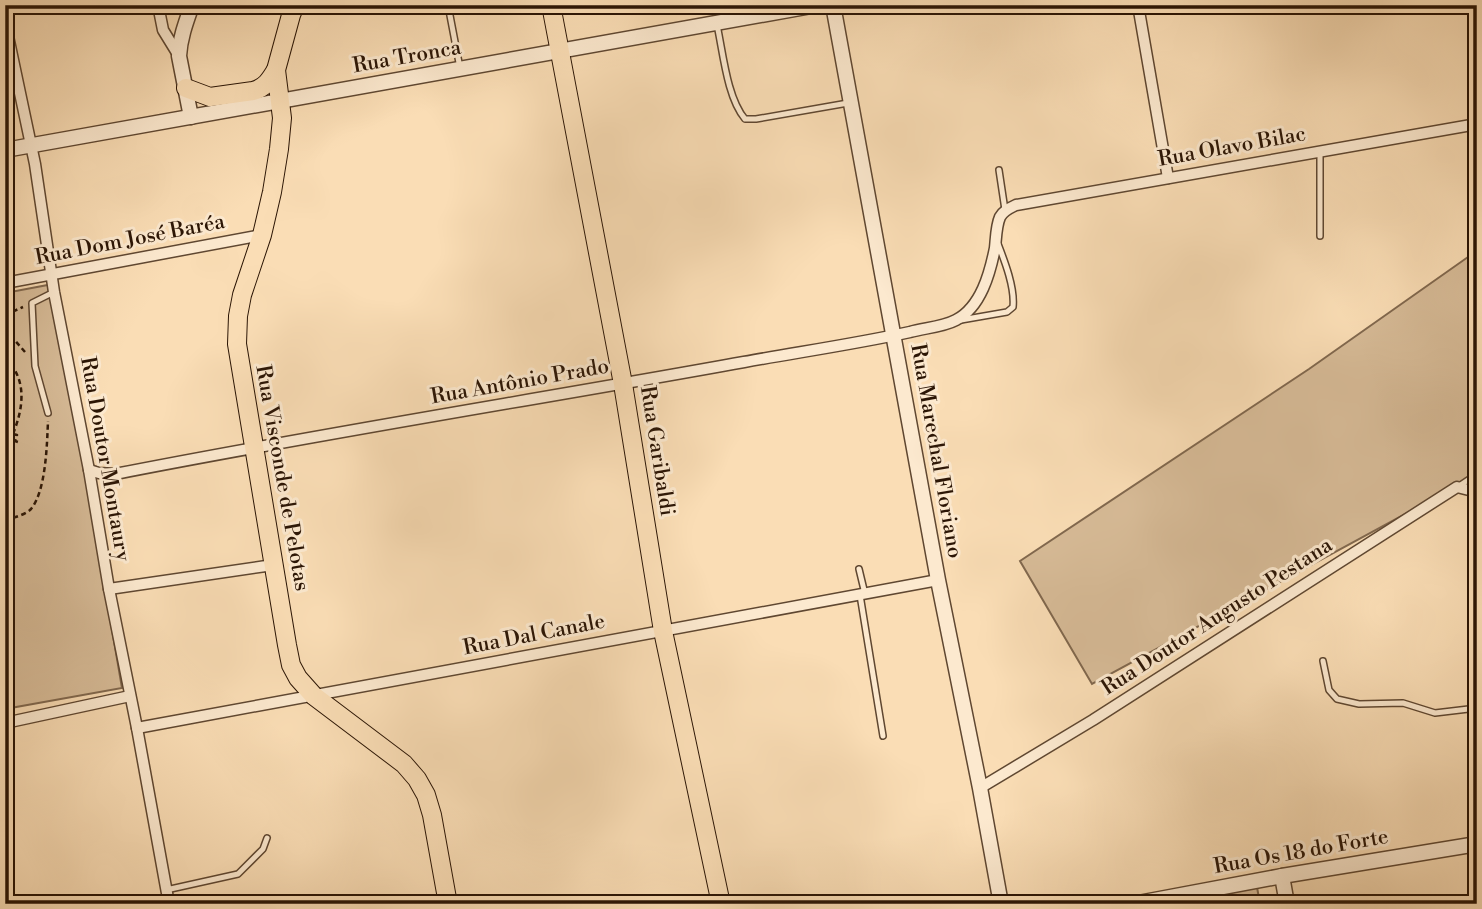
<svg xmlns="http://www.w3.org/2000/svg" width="1482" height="909" font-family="'Libre Bodoni',serif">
  <rect width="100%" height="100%" fill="#faddb5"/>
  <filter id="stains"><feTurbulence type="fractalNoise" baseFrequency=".00286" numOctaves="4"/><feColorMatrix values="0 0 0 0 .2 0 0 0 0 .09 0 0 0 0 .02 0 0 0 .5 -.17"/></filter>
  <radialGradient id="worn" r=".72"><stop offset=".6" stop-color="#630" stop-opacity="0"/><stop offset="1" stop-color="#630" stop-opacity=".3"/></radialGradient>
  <g fill="#d7bb97" stroke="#81684e" stroke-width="2">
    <path d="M1477,252v223l-385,209 -72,-123 289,-192 159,-112z"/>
    <path d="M53,284l69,404 -117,21v-416z"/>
    <path d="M1257,887l3,17h-89z"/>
  </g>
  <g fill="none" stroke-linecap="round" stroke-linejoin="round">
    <g stroke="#5f4731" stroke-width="8">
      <g id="service">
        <path d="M448,5l12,63"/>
        <path d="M717,25c6,27 10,73 28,94h11l92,-16"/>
        <path d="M999,170l6,40"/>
        <path d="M1320,236v-85"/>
        <path d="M961,320l46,-8 6,-5c2,-19 -8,-45 -15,-63"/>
        <path d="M48,413l-13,-47 -3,-63 22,-11"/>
        <path d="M1459,486l18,-12"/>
        <path d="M859,569l6,25"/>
        <path d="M860,595l23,141"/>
        <path d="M1323,661l6,29 8,9 22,5 44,-1 32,10 42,-5"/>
        <path d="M166,890l72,-16 25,-25 4,-11"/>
      </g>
    </g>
    <g stroke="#5f4731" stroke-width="13">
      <g id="minor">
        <path d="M158,5l5,25 16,26"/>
        <path d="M1138,5l30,173"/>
        <path d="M5,22l30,142 19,128 35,178 20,119 28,139 32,176"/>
        <path d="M5,283l257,-48"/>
        <path d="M89,470l10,3 16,1c208,-41 419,-74 629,-112 55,-10 111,-18 166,-30 14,-4 33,-5 46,-12 25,-13 34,-47 39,-72 1,-9 1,-22 5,-31 4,-7 10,-9 16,-12l461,-81"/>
        <path d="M109,589l164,-24"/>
        <path d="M5,723l125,-27"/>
        <path d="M137,728l801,-148"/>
        <path d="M980,788l113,-68 364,-233 20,5"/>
      </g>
    </g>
    <g stroke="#5f4731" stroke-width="17">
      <g id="tertiary">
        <path d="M833,5l105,575 42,208 21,116"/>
        <path d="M191,117l-12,-61c1,-18 7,-34 13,-51"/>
        <path d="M5,150l812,-145"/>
        <path d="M1282,876l5,28"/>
        <path d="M1133,904l149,-28 195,-32"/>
      </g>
    </g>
    <g stroke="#2b1505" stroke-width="20">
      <g id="primary">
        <path d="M295,5l-4,10 -15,55 6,48 -3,31 -7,43 -10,43 -20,60 -4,21 -1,28 50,301 4,20 7,13 16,18 90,68 13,15 9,16 6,20 16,89"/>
        <path d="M551,5l72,379 40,247 58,273"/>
        <path d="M186,88l24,9 43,-6c12,-3 17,-11 23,-21"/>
      </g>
    </g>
    <g stroke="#2b1505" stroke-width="2.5" stroke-dasharray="5 3.5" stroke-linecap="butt">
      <path d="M5,315l18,-8"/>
      <path d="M5,329l20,23"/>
      <path d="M5,358c28,26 15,64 0,93"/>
      <path d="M13,434l4,1 -2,6 3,1"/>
      <path d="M5,520c8,-2 20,-5 26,-11 15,-18 16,-65 17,-88"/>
    </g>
    <use href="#service" stroke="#fce9cf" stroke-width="5"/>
    <use href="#minor" stroke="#fce9cf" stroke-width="10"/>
    <use href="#tertiary" stroke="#fce9cf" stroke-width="14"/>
    <use href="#primary" stroke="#faddb5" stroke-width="18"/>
  </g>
  <g text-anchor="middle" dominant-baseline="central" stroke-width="6" stroke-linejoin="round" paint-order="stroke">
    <g font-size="21" fill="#2b1505" stroke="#fce9cf">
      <text transform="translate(407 57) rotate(-10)">Rua Tronca</text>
      <text transform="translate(1232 147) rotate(-10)">Rua Olavo Bilac</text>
      <text transform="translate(130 240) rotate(-11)">Rua Dom José Baréa</text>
      <text transform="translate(520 382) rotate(-10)">Rua Antônio Prado</text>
      <text transform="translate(657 451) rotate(81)">Rua Garibaldi</text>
      <text transform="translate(936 451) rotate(80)">Rua Marechal Floriano</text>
      <text transform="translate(105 459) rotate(80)">Rua Doutor Montaury</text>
      <text transform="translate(282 478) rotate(80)">Rua Visconde de Pelotas</text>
      <text transform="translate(1217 617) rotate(-33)">Rua Doutor Augusto Pestana</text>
      <text transform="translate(534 635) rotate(-11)">Rua Dal Canale</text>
      <text transform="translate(1301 852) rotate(-10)">Rua Os 18 do Forte</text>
    </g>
  </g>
  <rect width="1482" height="909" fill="none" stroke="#faddb5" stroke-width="28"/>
  <rect x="7" y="7" width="1468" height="895" fill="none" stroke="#2b1505" stroke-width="3.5"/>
  <rect x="14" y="14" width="1454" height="881" fill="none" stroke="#2b1505" stroke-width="2"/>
  <rect width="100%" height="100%" filter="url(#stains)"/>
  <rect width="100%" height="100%" fill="url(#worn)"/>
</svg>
